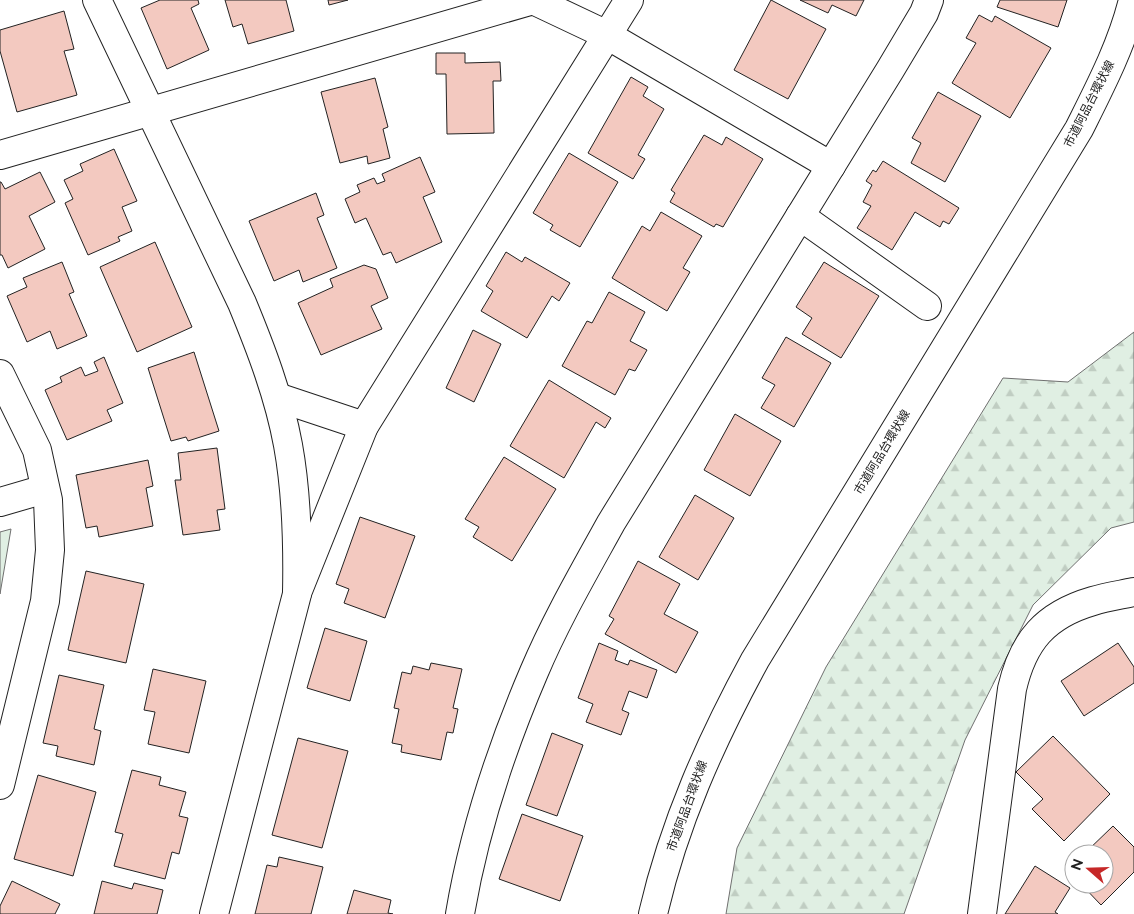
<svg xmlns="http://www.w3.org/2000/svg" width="1134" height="914" font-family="Raleway,'Noto Sans JP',sans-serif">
  <defs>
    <pattern id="forest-firs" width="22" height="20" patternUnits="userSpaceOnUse" patternTransform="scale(1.25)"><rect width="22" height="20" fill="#e0efe3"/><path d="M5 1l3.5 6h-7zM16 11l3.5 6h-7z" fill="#c0cdc2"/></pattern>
  </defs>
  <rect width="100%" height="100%" fill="#fff"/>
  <path fill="#e0efe3" stroke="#6f6f6f" d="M11,529l-11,65v-62z"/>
  <path fill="url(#forest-firs)" stroke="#6f6f6f" d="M1134,332v190l-23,6 -78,77 -68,135 -61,174h-178l11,-66 89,-181 177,-289 65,4z"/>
  <g fill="#f3c9c0" stroke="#222">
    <path d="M160,0h38l1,4 -8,4 18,42 -42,19 -26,-61z"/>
    <path d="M225,0h61l8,31 -46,13 -6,-20 -9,3z"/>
    <path d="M328,0h20l-19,5z"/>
    <path d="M771,0l55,29 -38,70 -54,-29z"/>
    <path d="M800,0h64l-8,16 -24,-11 -4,8z"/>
    <path d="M1000,0h67l-9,27 -61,-20z"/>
    <path d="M64,11l10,38 -10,2 13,44 -60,17 -17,-61v-21z"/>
    <path d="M979,15l13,7 3,-6 56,32 -41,70 -58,-35 24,-40 -10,-5z"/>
    <path d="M436,53h29v10l35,-1 1,19h-8l1,52 -47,1 -1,-60h-10z"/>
    <path d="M631,77l17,10 -5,9 21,13 -26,46 7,4 -12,20 -45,-26z"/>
    <path d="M375,78l13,49 -5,2 7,29 -22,6 -1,-8 -27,7 -19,-71z"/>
    <path d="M938,92l43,24 -36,66 -34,-19 10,-20 -9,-5z"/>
    <path d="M704,135l18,10 4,-8 37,22 -40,68 -7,-3 -2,3 -44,-25 5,-9 -4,-3z"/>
    <path d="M114,149l23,52 -15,6 10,24 -14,6 2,4 -32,14 -23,-52 8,-4 -9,-19 19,-9 -3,-7z"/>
    <path d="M569,153l49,29 -38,65 -30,-17 3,-5 -20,-12z"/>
    <path d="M420,157l15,35 -12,5 19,45 -46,21 -5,-11 -8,3 -17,-37 -11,5 -10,-24 15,-7 -3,-7 17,-7 3,6 8,-3 -3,-7z"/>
    <path d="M883,161l76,47 -10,16 -6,-3 -3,6 -25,-15 -23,38 -35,-22 14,-22 -8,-4 9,-17 -6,-4 7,-11 3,2z"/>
    <path d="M40,172l15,30 -26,14 16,33 -37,19 -6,-13h-2v-73h1l4,7z"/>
    <path d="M316,193l8,22 -7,3 20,50 -34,14 -4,-12 -25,11 -25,-60z"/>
    <path d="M661,212l41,24 -19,32 7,4 -23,39 -55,-33 30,-52 8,5z"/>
    <path d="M155,242l37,85 -55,25 -37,-85z"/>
    <path d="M506,252l16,10 3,-5 45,26 -11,18 -7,-5 -25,42 -46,-27 12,-20 -7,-5z"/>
    <path d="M62,262l12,30 -5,2 18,42 -30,13 -7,-18 -23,11 -20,-46 20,-9 -4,-9z"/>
    <path d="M824,262l55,34 -38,62 -39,-24 10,-16 -16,-11z"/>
    <path d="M364,265l12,4 12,29 -17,8 11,23 -61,26 -23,-52 35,-16 -3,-8z"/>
    <path d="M609,292l36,20 -15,29 17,9 -12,21 -6,-2 -14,26 -53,-29 25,-45 5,2z"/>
    <path d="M473,330l28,14 -27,58 -28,-14z"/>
    <path d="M786,337l45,26 -37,64 -33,-19 14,-23 -13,-7z"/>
    <path d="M194,352l25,79 -31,10 -2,-4 -15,4 -23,-73z"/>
    <path d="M104,357l19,46 -16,7 5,11 -45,19 -22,-50 17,-8 -2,-5 21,-10 4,9 13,-5 -4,-9z"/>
    <path d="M549,380l62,38 -6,10 -9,-6 -32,56 -54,-32z"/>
    <path d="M735,414l46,27 -31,55 -46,-26z"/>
    <path d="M217,448l8,61 -8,1 3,20 -37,5 -8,-55h6l-3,-27z"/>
    <path d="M504,457l52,32 -44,72 -39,-24 6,-10 -14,-8z"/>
    <path d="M148,460l5,26 -7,2 7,38 -54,11 -2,-11 -11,2 -10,-53z"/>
    <path d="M695,495l39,23 -36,62 -39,-23z"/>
    <path d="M360,517l55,19 -30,82 -41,-15 5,-14 -13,-5z"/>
    <path d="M638,561l42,23 -16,30 34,18 -22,41 -71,-39 9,-15 -5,-3z"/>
    <path d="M86,571l58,13 -18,79 -58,-13z"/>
    <path d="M325,628l42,13 -17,60 -43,-13z"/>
    <path d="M599,643l19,8 -3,9 13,5 2,-5 27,10 -10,28 -18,-7 -7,19 7,3 -8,22 -35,-13 7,-18 -15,-6z"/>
    <path d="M1118,643l16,24v16l-50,33 -23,-35z"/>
    <path d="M431,663l31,6 -9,39 5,1 -5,24 -6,-1 -6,28 -40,-8 1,-7 -10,-2 7,-34 -5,-1 8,-36 9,2 2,-8 16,4z"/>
    <path d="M153,669l53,12 -17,72 -41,-9 7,-32 -11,-2z"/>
    <path d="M59,675l45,10 -10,44 7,2 -7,34 -38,-9 2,-10 -15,-3z"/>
    <path d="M552,733l31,12 -26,71 -31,-11z"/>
    <path d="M1053,736l57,58 -46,47 -32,-32 11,-10 -27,-27z"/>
    <path d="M298,738l50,13 -26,97 -50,-13z"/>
    <path d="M132,770l29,7 -2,8 27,7 -7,24 9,2 -9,36 -7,-2 -7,27 -51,-13 9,-32 -8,-2z"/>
    <path d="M38,775l58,17 -23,84 -59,-17z"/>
    <path d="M522,814l61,22 -23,65 -61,-22z"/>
    <path d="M1113,826l21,21v25l-33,33 -20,-21h23v-30h-20z"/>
    <path d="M279,857l44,10 -12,47h-56l12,-49 10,2z"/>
    <path d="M1074,864v13l-7,-6z"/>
    <path d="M1035,866l35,22 -15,24 3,2h-53z"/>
    <path d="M12,881l48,23 -5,10h-55v-8z"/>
    <path d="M102,881l30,8 2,-6 29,7 -6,24h-63z"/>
    <path d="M354,890l37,10 -3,13 5,1h-46z"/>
  </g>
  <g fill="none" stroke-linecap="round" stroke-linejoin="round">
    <g stroke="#222" stroke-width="30">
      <g id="street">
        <path d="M0,155l533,-155 74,35 224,131"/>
        <path d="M800,216l127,90"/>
        <path d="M0,374l37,76 11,50 2,50 -5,51 -45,184"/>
        <path d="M277,397l87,29"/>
        <path d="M0,502l45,-13"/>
        <path d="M297,593l67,-167 265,-426"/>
        <path d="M982,914l30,-225c11,-48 33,-74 81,-88 13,-4 27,-6 41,-9"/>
      </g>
    </g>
    <g stroke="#222" stroke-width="30">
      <g id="secondary">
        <path d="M97,0l145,303c19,46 37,93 46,142 9,49 10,99 9,149l-83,320"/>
        <path d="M460,914c14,-83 41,-165 74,-242 22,-52 50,-100 77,-149l279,-453 34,-57 5,-13"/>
        <path d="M653,914c21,-91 58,-173 102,-254l324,-531c21,-42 43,-84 54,-129"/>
      </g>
    </g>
    <use href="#street" stroke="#fff" stroke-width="28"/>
    <use href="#secondary" stroke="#fff" stroke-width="28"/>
  </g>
  <g text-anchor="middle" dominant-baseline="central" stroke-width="4" stroke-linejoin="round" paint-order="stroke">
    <g font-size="12" fill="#222" stroke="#fff">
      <text transform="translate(1089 104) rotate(-63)">市道阿品台環状線</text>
      <text transform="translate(882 452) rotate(-59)">市道阿品台環状線</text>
      <text transform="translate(687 806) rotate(-70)">市道阿品台環状線</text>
    </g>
  </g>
  <g transform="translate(1089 869) rotate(290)"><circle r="24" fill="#ffffff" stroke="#a7a7a7"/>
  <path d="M0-4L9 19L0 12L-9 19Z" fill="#c62828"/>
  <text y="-8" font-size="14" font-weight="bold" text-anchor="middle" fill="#222222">N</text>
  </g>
</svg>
